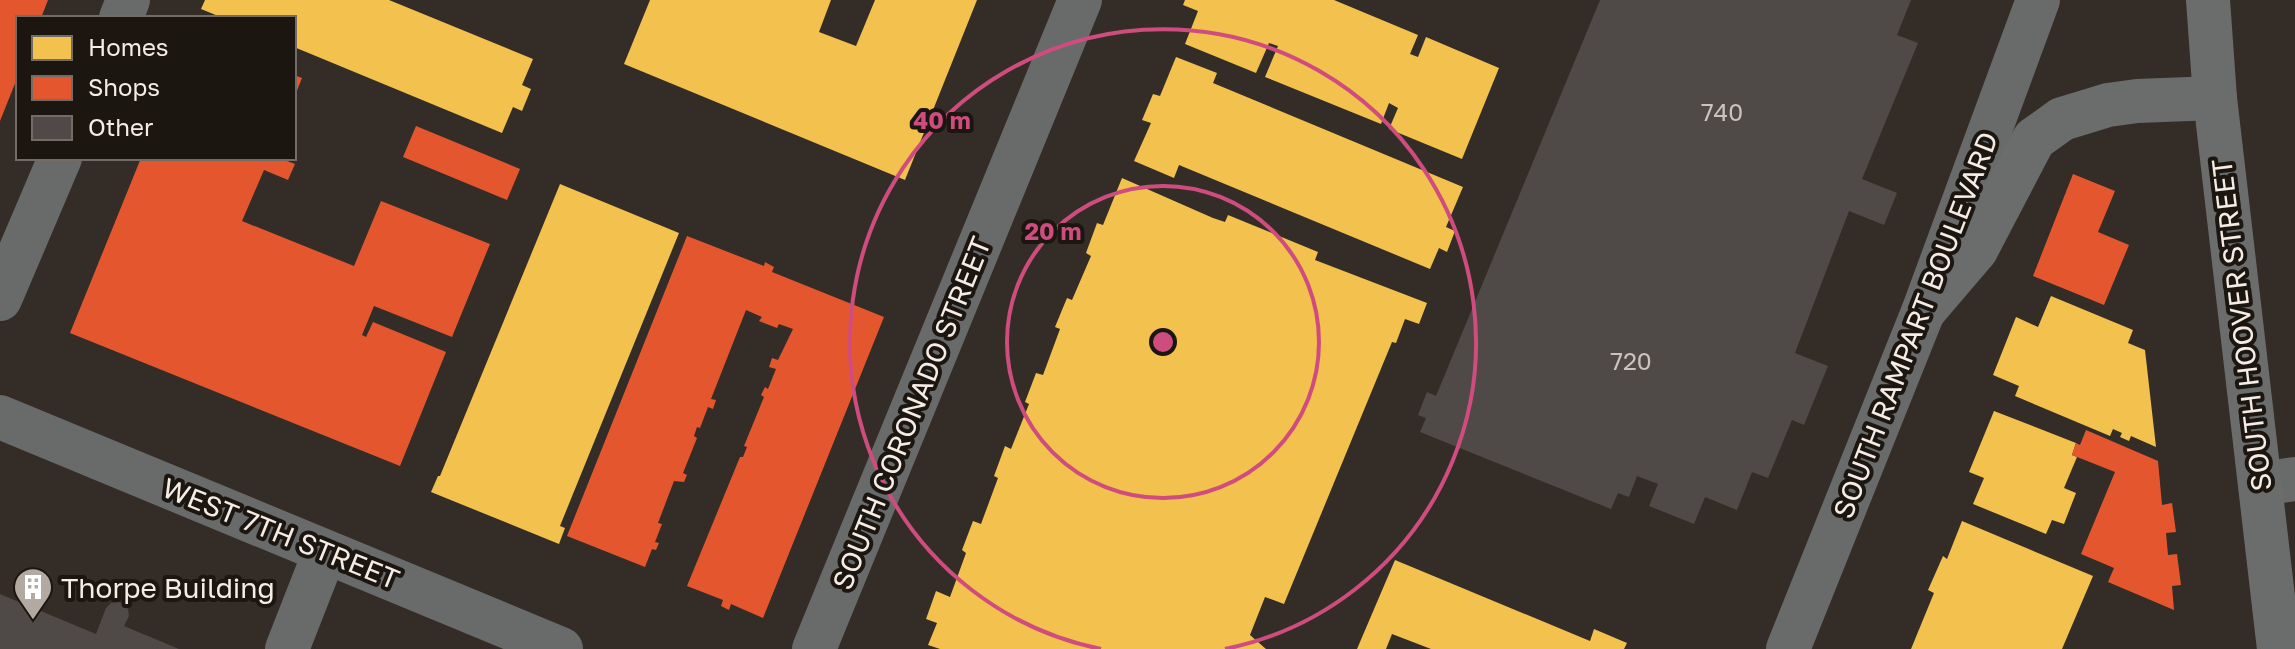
<svg xmlns="http://www.w3.org/2000/svg" width="2295" height="649" font-family="'Golos Text',sans-serif">
  <rect width="100%" height="100%" fill="#342d27"/>
  <g fill="#f2c14e">
    <path d="M205,0h184l144,59 -11,26 9,4 -9,22 -9,-4 -11,26 -208,-86v-29h-71l-22,-9z"/>
    <path d="M650,0h181l-12,32 37,14 19,-46h102l-72,180 -281,-116z"/>
    <path d="M1185,0h149l84,35 -8,19 8,3 8,-20 73,31 -37,91 -73,-30 9,-21 -9,-5 -8,21 -116,-47 13,-31 -9,-3 -13,30 -71,-29 13,-33 -15,-6z"/>
    <path d="M1176,57l41,16 -4,10 250,104 -17,40 9,4 -8,21 -8,-4 -9,21 -251,-104 -5,13 -40,-17 17,-38 -9,-3 11,-26 7,2z"/>
    <path d="M1122,178l91,40 12,4 3,-7 90,37 -3,8 112,43 -8,21 -14,-5 -9,24 -4,-1 -108,262 -19,-7 -15,38 16,14h-326l-12,-4 9,-22 -11,-4 10,-28 14,6 16,-44 -4,-3 11,-29 8,3 17,-46 -4,-2 11,-30 6,3 18,-45 -4,-2 11,-29 7,2 17,-46 -5,-2 12,-29 5,2 19,-44 -5,-3 11,-30 6,2z"/>
    <path d="M560,184l119,49 -119,293 5,2 -6,16 -128,-52 7,-16h2z"/>
    <path d="M2051,296l82,34 -5,13 17,7 11,97 -25,-11 -2,5 -9,-4 2,-4 -9,-4 -3,7 -95,-40 4,-10 -26,-11 23,-58 22,10z"/>
    <path d="M1994,411l82,32 -4,12 5,2 -13,31 12,5 -12,31 -12,-4 -6,14 -73,-30 11,-26 -15,-6z"/>
    <path d="M1962,521l131,55 -31,73h-151l23,-56 -6,-3 15,-34 4,3z"/>
    <path d="M1395,560l195,81 4,-12 33,14 -3,6h-193l-39,-15 -6,15h-29z"/>
  </g>
  <g fill="#e4572e">
    <path d="M0,0h48l-7,18h-23v58l-18,45z"/>
    <path d="M294,75l8,3 -8,20z"/>
    <path d="M416,126l104,43 -13,31 -104,-43z"/>
    <path d="M141,158h147l-1,3 8,3 -7,16 -24,-10 -22,51 112,45 27,-65 109,43 -38,93 -78,-31 -12,29 4,2 7,-15 73,30 -46,114 -330,-133z"/>
    <path d="M2073,174l42,17 -17,41 31,13 -25,60 -71,-29z"/>
    <path d="M687,236l77,30 1,-4 9,5 -2,5 112,45 -121,301 -32,-14 -2,6 -8,-4 2,-6 -36,-14 53,-129h3l4,-10 -3,-1 20,-49 -3,-2 4,-8 3,2 8,-20 -7,-2 3,-9 6,2 15,-31 -14,-5 -2,4 -18,-7 3,-4 -16,-7 -35,89 5,1 -3,9 -5,-2 -8,21 -3,-1 -3,9 3,2 -14,35 4,2 -3,7 -10,-1 -16,42 4,1 -7,18 4,1 -3,7 -4,-1 -7,18 -78,-31z"/>
    <path d="M2086,430l72,31 4,44 10,-2 4,29 -10,1 2,22 9,-1 4,31 -9,1 2,24 -66,-28 6,-14 -33,-14 34,-82 -43,-17 4,-12 4,2z"/>
  </g>
  <g fill="#4f4947">
    <path d="M1600,0h311l-14,35 21,8 -56,136 35,14 -13,32 -35,-14 -54,142 33,13 -24,59 -12,-5 -24,58 -16,-6 -15,38 -32,-13 -11,27 -45,-18 9,-22 -21,-8 -8,21 -11,-4 -7,16 -191,-77 6,-14 -8,-3 9,-23 9,4z"/>
    <path d="M0,594l96,40 10,-26 5,-5 9,-1 8,7 1,7 -5,10 55,23h-179z"/>
  </g>
  <g fill="none" stroke-linecap="round" stroke-linejoin="round">
    <g stroke="#696a6a" stroke-width="44">
      <path d="M121,18l7,-18"/>
      <path d="M0,299l60,-141"/>
      <path d="M2260,484l35,-5"/>
      <path d="M287,649l38,-97"/>
      <path d="M814,649l266,-649"/>
    </g>
    <g stroke="#696a6a" stroke-width="44">
      <path d="M0,417l561,232"/>
      <path d="M1788,649l135,-337 115,-312"/>
    </g>
    <g stroke="#6b6c6c" stroke-width="44">
      <path d="M2208,0l7,98 64,551"/>
      <path d="M1923,312l53,-62 58,-111 28,-20 46,-14 29,-4 78,-3"/>
    </g>
  </g>
  <g fill="none" stroke="#cf4d7e" stroke-width="4">
    <circle cx="1163" cy="342" r="156"/>
    <path d="M1101 649A313 313 0 1 1 1225 649"/>
  </g>
  <defs>
    <g id="building-pin" transform="scale(2)"><path d="M0 17L-7.5 6A9.5 9.5 0 1 1 7.5 6Z" fill="#b1a9a2" stroke="#1c1611"/><path d="M-4-6H4V6H1V3H-1V6H-4ZM-2.5-4.3h1.7v1.8h-1.7ZM.8-4.3h1.7v1.8H.8ZM-2.5-1h1.7V.8h-1.7ZM.8-1h1.7V.8H.8Z" fill="#fff"/></g>
  </defs>
  <g fill-rule="evenodd">
    <use href="#building-pin" x="33" y="587"/>
  </g>
  <g text-anchor="middle" dominant-baseline="central" stroke-width="8" stroke-linejoin="round" paint-order="stroke">
    <g font-size="24" fill="#ccc3be">
      <text x="1722" y="111">740</text>
      <text x="1631" y="360">720</text>
    </g>
    <g font-size="28" fill="#f5ece5" stroke="#1c1611">
      <text transform="translate(1915 325) rotate(-69)">SOUTH RAMPART BOULEVARD</text>
      <text transform="translate(2241 325) rotate(-97)">SOUTH HOOVER STREET</text>
      <text transform="translate(911 413) rotate(-68)">SOUTH CORONADO STREET</text>
      <text transform="translate(281 533) rotate(22)">WEST 7TH STREET</text>
    </g>
    <g font-size="28" fill="#f5ece5" stroke="#1c1611" text-anchor="start">
      <text x="61" y="587">Thorpe Building</text>
    </g>
  </g>
  <circle cx="1163" cy="342" r="12" fill="#cf4d7e" stroke="#1c1611" stroke-width="4"/>
  <g font-size="24" text-anchor="middle" font-weight="bold" fill="#cf4d7e" stroke="#1c1611" stroke-width="8" stroke-linejoin="round" paint-order="stroke">
    <text x="942" y="129">40 m</text>
    <text x="1053" y="240">20 m</text>
  </g>
  <rect x="16" y="16" width="280" height="144" fill="#1c1611" stroke="#736c66" stroke-width="2"/>
  <rect x="32" y="36" width="40" height="24" fill="#f2c14e" stroke="#736c66" stroke-width="2"/>
  <text x="88" y="56" font-size="24" fill="#f5ece5">Homes</text>
  <rect x="32" y="76" width="40" height="24" fill="#e4572e" stroke="#736c66" stroke-width="2"/>
  <text x="88" y="96" font-size="24" fill="#f5ece5">Shops</text>
  <rect x="32" y="116" width="40" height="24" fill="#4f4947" stroke="#736c66" stroke-width="2"/>
  <text x="88" y="136" font-size="24" fill="#f5ece5">Other</text>
</svg>
